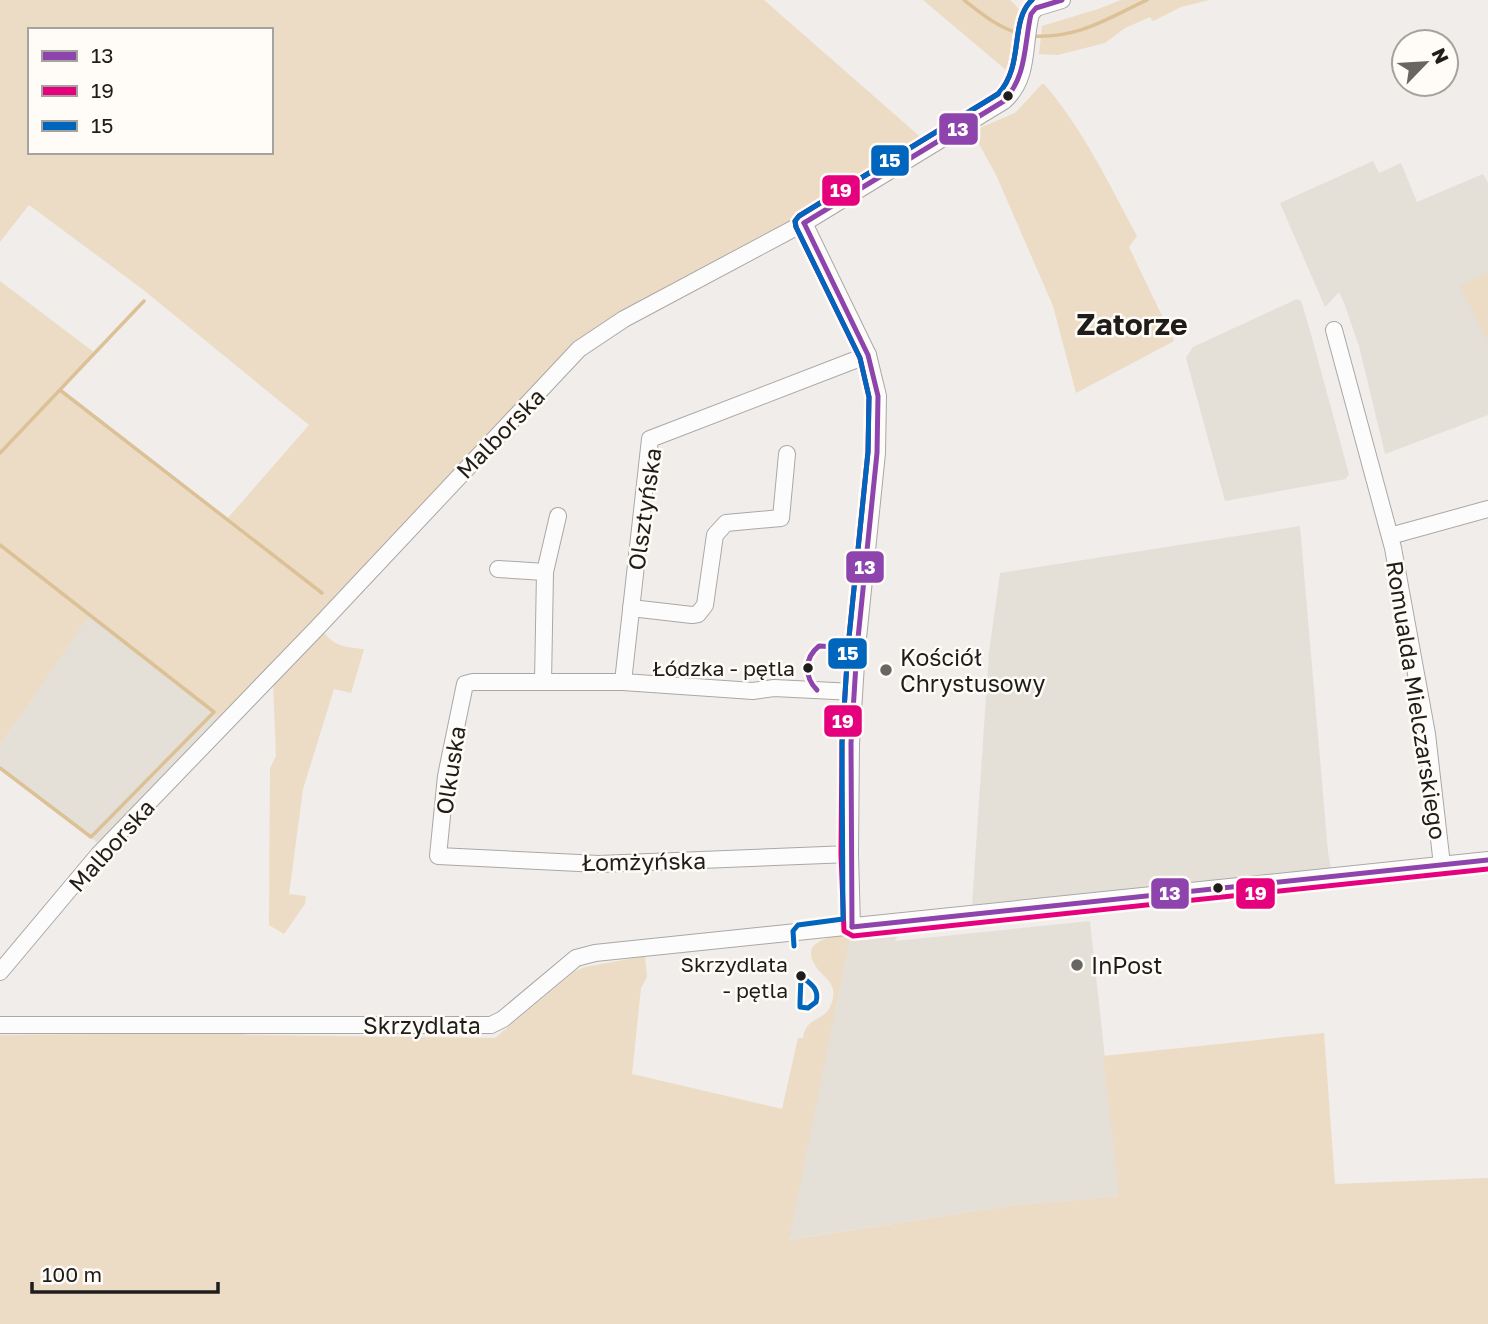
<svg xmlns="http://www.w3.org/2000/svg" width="1488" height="1324" font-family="'Golos Text',sans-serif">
  <rect width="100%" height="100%" fill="#f0edea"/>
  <g fill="#e5e0d7">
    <path d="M1373,161l6,12 22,-10 16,39 66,-28 5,9v232l-103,39 -26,-108 -15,-43 -5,-11 -14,15 -45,-104z"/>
    <path d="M1297,299l4,2 8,26 40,147 -3,5 -121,22 -39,-143 7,-11z"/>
    <path d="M1300,526l28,326 3,16 -359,37 17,-253 11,-79z"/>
    <path d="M88,615l133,105 -122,124 -99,-76v-23z"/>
    <path d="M1090,921l30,275 -111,10 -221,34 62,-301 49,-6 -4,8z"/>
  </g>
  <g fill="#ecdcc5" fill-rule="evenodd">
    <path d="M0,0h764l161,141 -123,77 -180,97 -401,405 -132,-104 -89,129v-464l95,72 -35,38 167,128 82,-94 -168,-137 -112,-83 -29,37zM30,30h241v122h-241z"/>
    <path d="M923,0h87c4,3 10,9 10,14 1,9 -9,49 -14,56z"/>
    <path d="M1121,0h88l-28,7 -28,14 -3,-4 -25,11 -20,15 -47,12 -19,-1 3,-28 56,-17z"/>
    <path d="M1042,84h2c39,45 65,100 93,152l-8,11 45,94 -98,52 -23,-87 -56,-129 -25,-46 43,-18z"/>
    <path d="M1488,272v70l-28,-56z"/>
    <path d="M323,631c11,16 23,16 41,18l-13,44 -17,-4 -31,100 -14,105 17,2 -1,8 -21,30 -15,-9 1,-157 6,-12 -3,-74z"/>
    <path d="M851,934l-62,306 220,-34 110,-10 -16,-140 221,-23 11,151 153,-6v146h-1488v-289l234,-2 15,2 246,3 80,-67 10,-4 60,-11 2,21 -6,11 -9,86 150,35 16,-71h5c4,-24 22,-14 29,-36 6,-21 -9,-23 -17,-37 -16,-26 21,-29 36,-31z"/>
  </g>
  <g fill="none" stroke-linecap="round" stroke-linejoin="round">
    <g stroke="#dcc197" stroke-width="3.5">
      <path d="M964,0c19,15 36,29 60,35"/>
      <path d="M1031,36c47,3 75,-17 116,-36"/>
      <path d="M60,390l262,203"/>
      <path d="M0,453l144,-152"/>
      <path d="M0,545l214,167 -123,125 -91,-69"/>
    </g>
    <g stroke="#aaa8a6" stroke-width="18">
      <g id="minor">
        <path d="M804,223l64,132 10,41 -1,57 -20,195 -6,95 -1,111 2,73"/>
        <path d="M1334,330l59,218 34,186 15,131"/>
        <path d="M1390,536l98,-27"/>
        <path d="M498,569l47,3"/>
        <path d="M631,608l61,7 6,-1 7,-9 10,-70 11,-12 55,-5 6,-64"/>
        <path d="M543,682l2,-110 13,-56"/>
        <path d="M623,682l27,-243 218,-84"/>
        <path d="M850,854l-251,10 -161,-8 8,-80 19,-92 8,-2h150l130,9 21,-3 80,4"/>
        <path d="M0,972l99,-118 218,-226 262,-279 45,-30 180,-96 200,-122c26,-23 19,-57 27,-87l5,-6 26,-8"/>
        <path d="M0,1025h491l12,-6 73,-61 19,-5 893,-93"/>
      </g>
    </g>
    <use href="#minor" stroke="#fdfcfc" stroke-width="16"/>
    <g stroke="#fffcf7" stroke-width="10">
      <g id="bus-1">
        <path d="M804,223l64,132 10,41 -1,57 -20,195 -6,95 1,184"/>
        <path d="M804,223l200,-122c23,-25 20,-56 27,-87l5,-6 26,-8"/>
        <path d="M817,690c-13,-13 -13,-32 2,-44l38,2"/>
        <path d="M852,927l636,-67"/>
      </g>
    </g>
    <g stroke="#fffcf7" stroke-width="10">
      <path id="bus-2" d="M1032,0c-23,21 -7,65 -34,94l-199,122 -4,5 1,6 64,131 9,39 -1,55 -20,195 -6,95 -1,112 3,77 9,5 635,-67"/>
    </g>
    <g stroke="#fffcf7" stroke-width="10">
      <g id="bus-3">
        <path d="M794,946l-1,-15 5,-6 45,-6 -1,-177 6,-95 20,-195 1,-55 -9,-39 -64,-131 -1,-6 4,-5 199,-122c27,-29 11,-73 34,-94"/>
        <path d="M801,976c9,7 19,13 15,26l-8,6 -8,-1v-4z"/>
      </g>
    </g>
    <use href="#bus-1" stroke="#8e44ad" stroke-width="5"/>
    <use href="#bus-2" stroke="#e5007d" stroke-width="5"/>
    <use href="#bus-3" stroke="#0065bd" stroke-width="5"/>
  </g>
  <g fill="#1e1d1b" stroke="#fffcf7" stroke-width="2.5">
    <circle cx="1008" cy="96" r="6"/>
    <circle cx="808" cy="668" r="6"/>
    <circle cx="1218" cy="888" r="6"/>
    <circle cx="801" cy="976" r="6"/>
  </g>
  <g fill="#686663" stroke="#fffcf7" stroke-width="2.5">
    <circle cx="886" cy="670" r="7"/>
    <circle cx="1077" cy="965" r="7"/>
  </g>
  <g text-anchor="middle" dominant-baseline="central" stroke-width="5" stroke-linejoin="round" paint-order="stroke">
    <g font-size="21" fill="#1e1d1b" stroke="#fffcf7" text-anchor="end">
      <text x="795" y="668">Łódzka - pętla</text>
      <text x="788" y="964">Skrzydlata<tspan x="788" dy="26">- pętla</tspan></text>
    </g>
    <g font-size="23" fill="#1e1d1b" stroke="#fffcf7">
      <text transform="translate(500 433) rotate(-46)">Malborska</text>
      <text transform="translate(644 509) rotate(-82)">Olsztyńska</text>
      <text transform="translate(1417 700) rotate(81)">Romualda Mielczarskiego</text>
      <text transform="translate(450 770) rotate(-81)">Olkuska</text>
      <text transform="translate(111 845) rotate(-48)">Malborska</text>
      <text transform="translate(644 861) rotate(-1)">Łomżyńska</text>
      <text x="422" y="1025">Skrzydlata</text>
    </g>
    <g font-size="23" fill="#1e1d1b" stroke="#fffcf7" text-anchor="start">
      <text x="900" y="657">Kościół<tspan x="900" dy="26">Chrystusowy</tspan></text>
      <text x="1091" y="965">InPost</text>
    </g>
    <g font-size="30" font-weight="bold" fill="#1e1d1b" stroke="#fffcf7">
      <text x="1132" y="324">Zatorze</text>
    </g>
  </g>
  <g stroke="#fffcf7" stroke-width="2.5">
    <rect x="938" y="112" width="41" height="34" rx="7" fill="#8e44ad"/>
    <rect x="870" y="144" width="40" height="33" rx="7" fill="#0065bd"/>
    <rect x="821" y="174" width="40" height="33" rx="7" fill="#e5007d"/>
    <rect x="845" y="550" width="40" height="34" rx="7" fill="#8e44ad"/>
    <rect x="827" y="637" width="41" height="33" rx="7" fill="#0065bd"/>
    <rect x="823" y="704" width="40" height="34" rx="7" fill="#e5007d"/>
    <rect x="1150" y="877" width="40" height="33" rx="7" fill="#8e44ad"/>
    <rect x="1235" y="877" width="41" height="33" rx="7" fill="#e5007d"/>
  </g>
  <g font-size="19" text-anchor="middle" font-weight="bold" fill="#fff">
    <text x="958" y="136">13</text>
    <text x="890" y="167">15</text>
    <text x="841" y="197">19</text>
    <text x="865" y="574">13</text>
    <text x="848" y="660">15</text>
    <text x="843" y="728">19</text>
    <text x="1170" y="900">13</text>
    <text x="1256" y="900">19</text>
  </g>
  <rect x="28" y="28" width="245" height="126" fill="#fffcf7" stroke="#a5a39f" stroke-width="2"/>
  <rect x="42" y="51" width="35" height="10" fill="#8e44ad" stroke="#a5a39f" stroke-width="2"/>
  <text x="91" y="63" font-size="21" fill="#1e1d1b">13</text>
  <rect x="42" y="86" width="35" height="10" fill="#e5007d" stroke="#a5a39f" stroke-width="2"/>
  <text x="91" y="98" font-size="21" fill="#1e1d1b">19</text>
  <rect x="42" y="121" width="35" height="10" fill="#0065bd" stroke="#a5a39f" stroke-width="2"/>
  <text x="91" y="133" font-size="21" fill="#1e1d1b">15</text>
  <g transform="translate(1425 63) rotate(65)"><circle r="33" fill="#fffcf7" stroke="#a5a39f" stroke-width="2"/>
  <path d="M0-5L12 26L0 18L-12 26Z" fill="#686663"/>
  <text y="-10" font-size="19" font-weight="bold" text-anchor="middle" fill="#1e1d1b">N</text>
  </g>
  <path d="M32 1282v10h186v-10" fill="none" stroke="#1e1d1b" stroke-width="3.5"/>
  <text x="42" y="1282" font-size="21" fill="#1e1d1b" stroke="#fffcf7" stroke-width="5" paint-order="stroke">100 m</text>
</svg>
